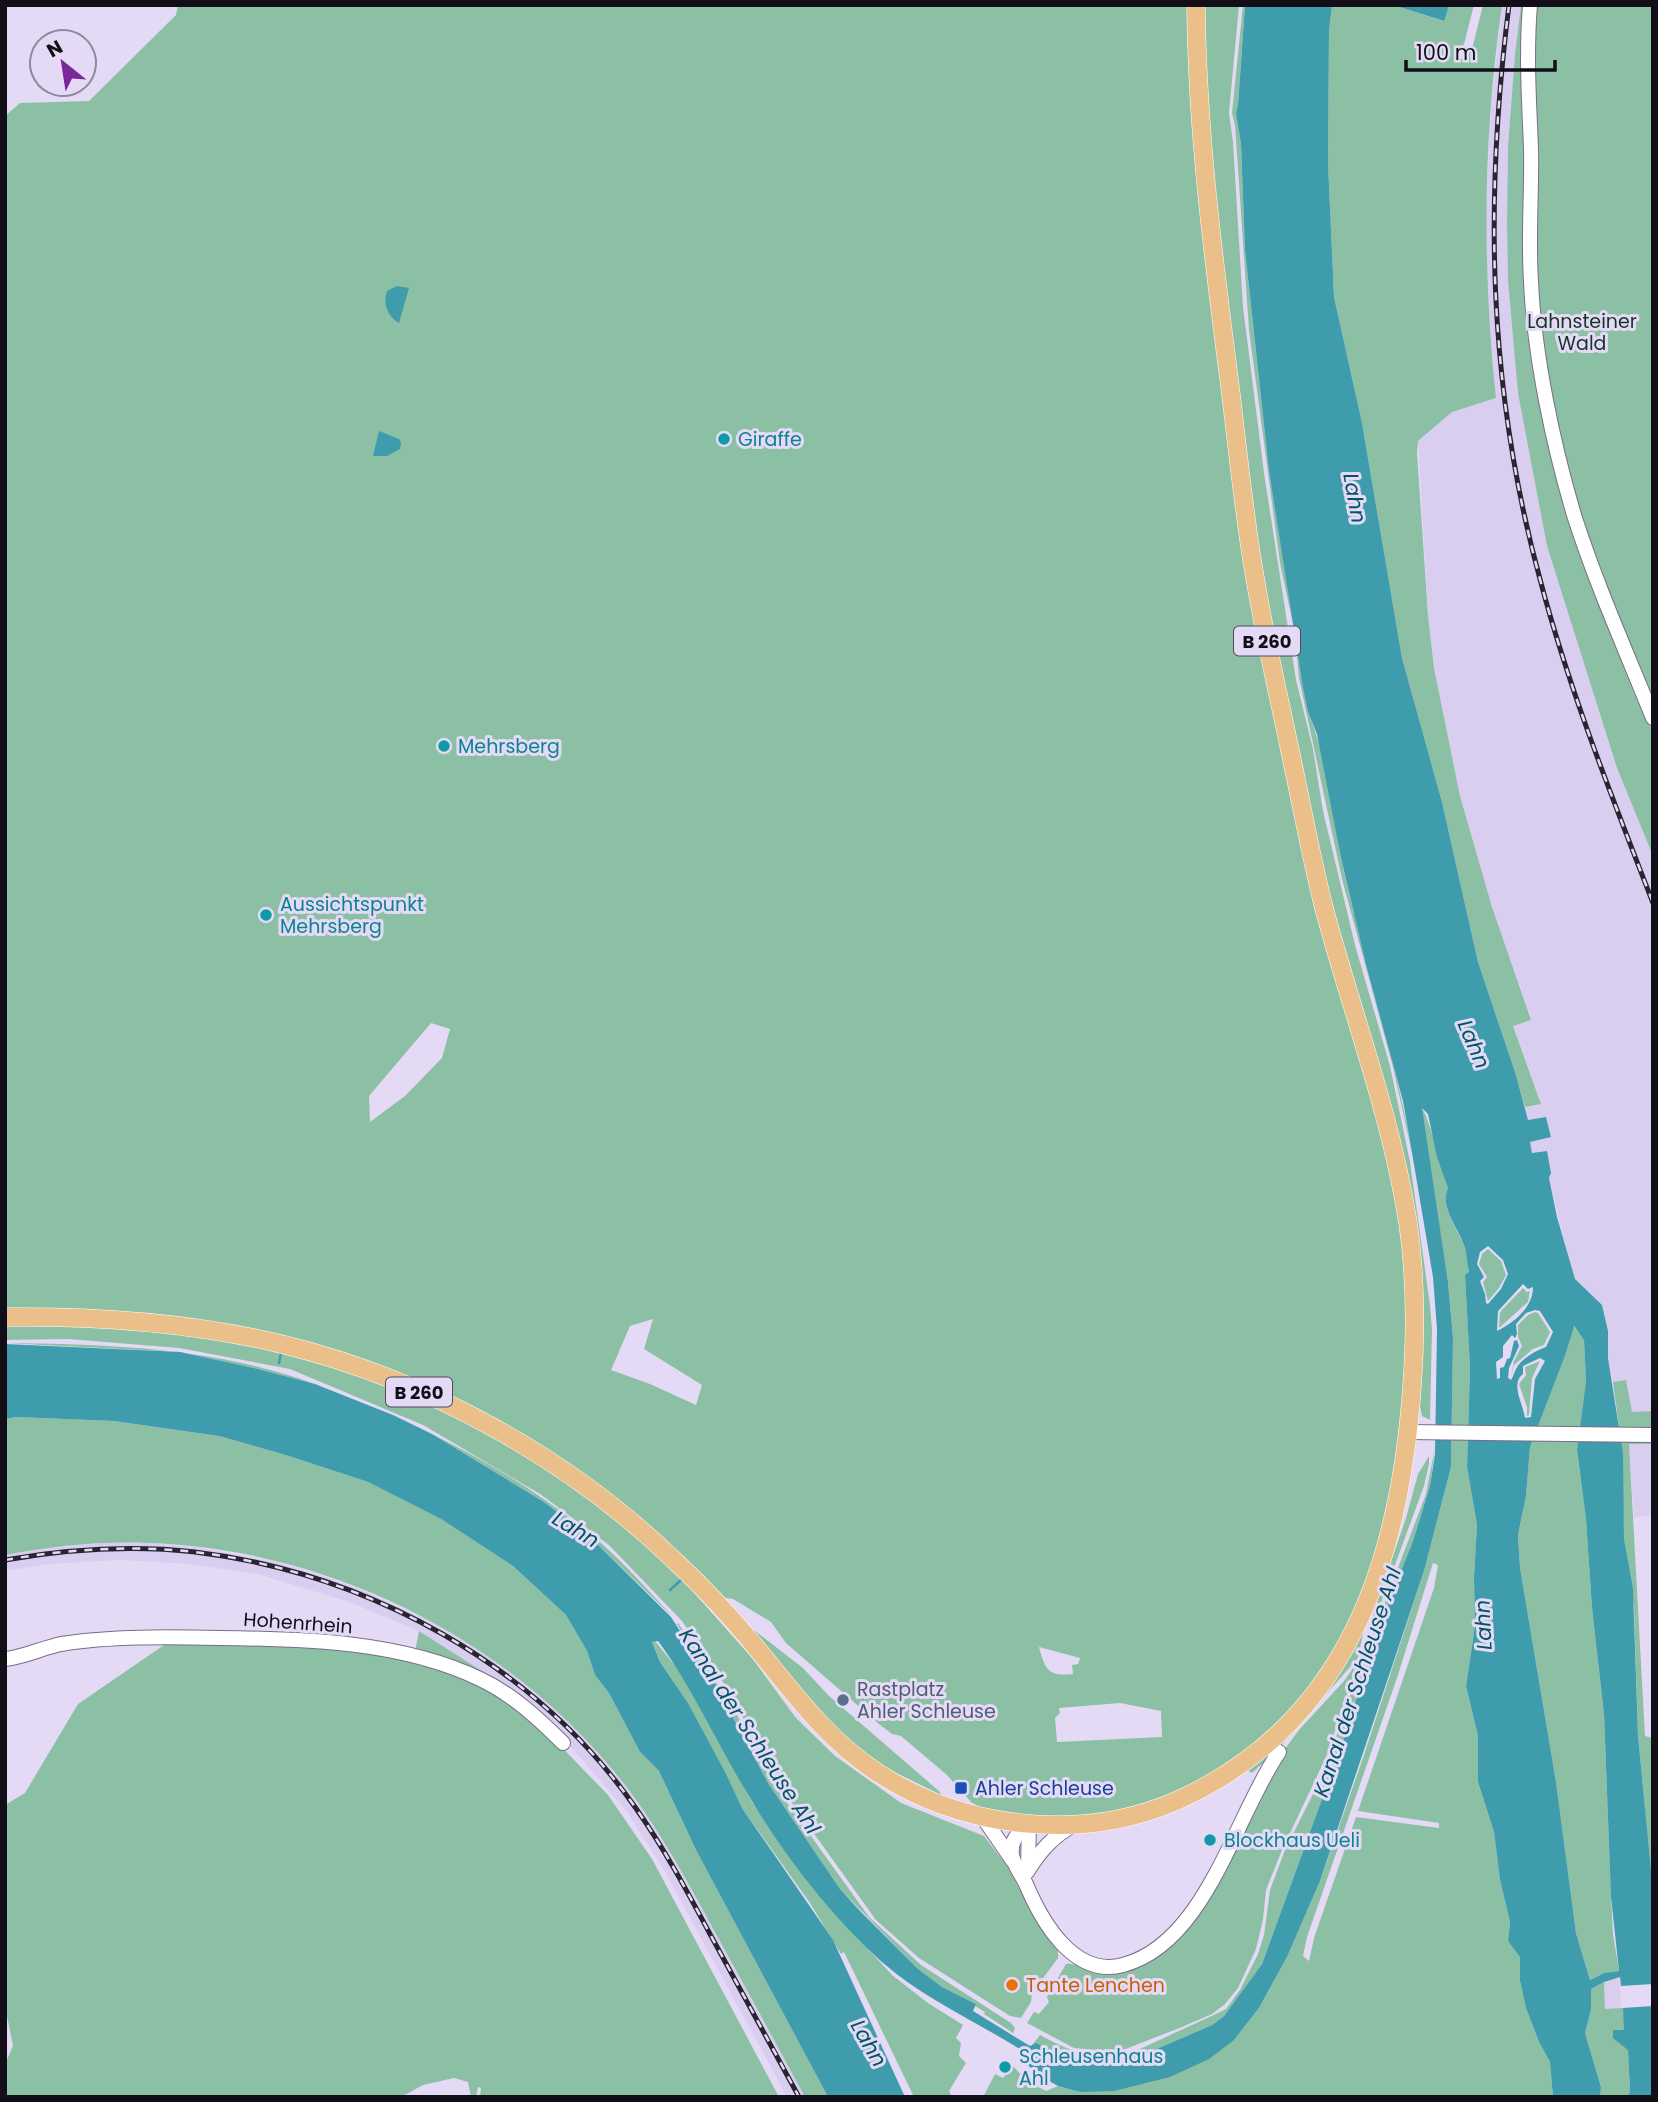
<svg xmlns="http://www.w3.org/2000/svg" width="1658" height="2102" font-family="Poppins,sans-serif">
  <rect width="100%" height="100%" fill="#e4daf6"/>
  <g fill="#dacef0">
    <path d="M1502,5h19l-6,49 -7,93 -1,75 1,59 10,112 29,153 70,222 36,88v555l-21,2 -6,-32 -13,1 -5,-24v-27l-6,-26 -27,-26 -6,-18 -20,-84 2,-4 -4,-22 -15,3 -2,-12 21,-6 -5,-19 -18,3 -3,-13 16,-4 -28,-78 18,-6 -39,-112 -32,-111 -26,-128 -6,-52 -10,-175 34,-29 44,-14 -10,-112 -1,-57 6,-119z"/>
    <path d="M1629,1444h24v71l-19,3z"/>
    <path d="M98,1543h50l47,4 82,15 40,12 41,14 70,32 39,23 46,31 48,40 25,25 27,31 39,52 37,62 116,213h-18l-123,-227 -37,-58 -57,-66 -74,-66 -77,-49 -70,-29 -91,-28 -70,-10 -67,-4 -73,4 -43,7v-16l37,-7z"/>
    <path d="M1620,1977l1,32h-16l-1,-27z"/>
  </g>
  <g fill="#8cc0a5" fill-rule="evenodd">
    <path d="M178,5h1014l52,534 151,637 14,101 -8,146 -16,110 -47,115 -36,51 -50,51 -68,39 -55,19 -31,6 -38,3 -47,-3 -30,-5 -12,-7 -24,-27 -46,-39 -9,-2 -13,-10 -93,-81 -15,-21 -38,-23 -14,-2 -153,-132 -261,-121 -300,-33v-1195l15,-13 69,-2 87,-86zM431,1023l19,6 -8,29 -37,38 -35,26 -1,-26zM653,1319l-9,30 58,36 -6,20 -46,-21 -39,-14 19,-44zM1039,1647l41,11 -2,6 -6,1 1,9c-25,3 -28,-5 -34,-27zM1120,1703l41,8 1,26 -105,5 -2,-24 5,-5 -1,-5z"/>
    <path d="M1200,5h39l-10,108 4,29 10,165 21,166 32,207 17,69 10,62 32,134 35,121 20,96 20,143 2,25 -2,90 -8,-4 -2,-9 2,-68 -1,-46 -91,-384 -71,-333 -45,-351z"/>
    <path d="M1243,5h2l-7,100 -2,9 5,30 4,106 24,221 39,241c21,50 24,107 36,160 23,97 53,192 70,290l-21,-95 -51,-188 -43,-201 -4,-45 -15,-70 -31,-233 -14,-205 -3,-12z"/>
    <path d="M1332,5h61l50,16 6,-16h25l-10,39 -7,9 6,8 9,-12 11,-44h19c-19,131 -20,262 -6,393l-44,14 -34,29 -1,12 11,163 6,52 26,128 32,111 39,113 -18,6 28,78 -16,3 -9,-32 -38,-113 -36,-160 -40,-144 -40,-235 -28,-126 -6,-134 1,-132z"/>
    <path d="M1521,5h132v851l-36,-88 -70,-222 -29,-153 -10,-112 -1,-59 1,-75 7,-93z"/>
    <path d="M1421,1107c7,7 23,67 27,81 -8,17 8,40 15,55 4,8 4,20 6,29l-4,3 5,92 -3,100 10,58 -3,52 1,49 -9,60 12,50v46l16,50 6,48 10,42 -2,19 13,15 -1,25 6,27 13,34 11,20 3,35h-570l12,-23 8,4 9,-13 14,15 20,11 12,-5 22,6 154,-52 25,-32 28,-51 33,-76 44,-126 60,-184 27,-104 2,-129 -5,-56zM1433,1563l5,2 -4,23 -76,223 81,12v5l-83,-11 -42,121 -5,23 -6,-5 4,-19 90,-259z"/>
    <path d="M1488,1249l13,12 5,14 -7,13 -11,13 -5,-19 4,-5 -8,-13 3,-10z"/>
    <path d="M1523,1288l4,4 3,-1 -2,11 -29,26 1,-16z"/>
    <path d="M1535,1312l3,1 12,19 -6,13 -11,4 -19,16 -3,12 3,-16 8,-15 -4,-9v-12l10,-10z"/>
    <path d="M5,1323l89,1 131,14 111,28 104,41 98,55 87,64 56,52 71,80 44,60 39,38 66,47 83,33 23,30 29,53 22,28v11l-26,35 -1,9 -10,16 -11,-2 -91,-58 -43,-38 -89,-124 -72,-128 -33,-47 -73,-76 -69,-51 -117,-69 -133,-56 -111,-21 -111,-9 -63,1z"/>
    <path d="M1573,1326l11,13 2,42 -9,70 9,68 6,89 12,106 7,183 2,37 6,37 -15,2 -14,7 -14,-47 -20,-151 -36,-214 -2,-33 8,-39 4,-49 35,-91z"/>
    <path d="M5,1343c104,1 212,5 310,41l-61,-16 -74,-16z"/>
    <path d="M1540,1361l-8,17 -3,37 -2,1v-9l-8,-23 7,-9 -1,-8z"/>
    <path d="M1626,1380l6,32 21,-1v16h-34l-6,-45z"/>
    <path d="M16,1417l98,4 105,15 70,20 79,26 73,37 72,47 53,49 21,36 8,24 14,18 31,59 19,19 37,79 132,247h-23c-30,-55 -59,-109 -89,-163 -27,-50 -54,-100 -88,-145 -112,-147 -295,-240 -480,-246 -48,-2 -96,3 -143,12v-136z"/>
    <path d="M432,1434c59,29 119,66 169,109 25,22 48,48 71,73l-81,-78 -47,-36z"/>
    <path d="M1621,1442h32v2h-24l16,292 8,2v153l-15,-155 -4,-129 -10,-67z"/>
    <path d="M1435,1447l-5,39 -17,55 -29,73 -43,133 -79,217 -38,52 -12,9 -90,39 -38,-2 -51,-18 7,-9c27,15 56,27 89,19l89,-41 8,-4 14,-19 18,-36 6,-19 6,-45 15,-40 40,-80 26,-78 75,-198z"/>
    <path d="M1429,1456v8l-5,22 -57,155 5,-24 34,-99 12,-44z"/>
    <path d="M678,1623l58,90 39,73 94,131 52,48 90,58 4,5 -2,5 -29,-19 1,-2 -10,-6 1,-2 -34,-17 -25,-19 -77,-79 -72,-106 -52,-97 -39,-62z"/>
    <path d="M746,1624l57,44 25,27 112,97 1,3 -67,-33 -51,-41z"/>
    <path d="M1365,1624l-7,34 -82,93 -24,22 -5,-3 38,-32z"/>
    <path d="M419,1631l77,49 -81,-28z"/>
    <path d="M655,1641l29,36 68,125 75,102 65,71 36,28 35,22 -7,13 5,5 -2,13 7,7 -17,28 3,6h-38l-70,-145 -3,2 -31,-51 -68,-95 -54,-105 -28,-41 -8,-20z"/>
    <path d="M167,1643h121l121,15 82,31 51,38 66,68 44,64 127,238h-299l1,-9 -3,-1 -2,10h-5l-3,-15 -14,-4 -31,7 -22,12h-396v-33l8,-18 -8,-40v-201l20,-12 53,-89z"/>
    <path d="M1358,1661l-31,94 -45,95 -16,40 -3,29 -7,30 -18,39 -13,16 -13,10 -30,13 -64,25 -44,-4 -47,-25 7,-11 5,2 10,-12 -2,-5 19,-33c13,-2 23,9 36,10 40,5 76,-31 97,-60l80,-157 20,-27 45,-49z"/>
    <path d="M1604,1982l1,27 18,-1 5,42 2,42 -3,5h-27l1,-10 -16,-54 6,-23v-21z"/>
  </g>
  <g fill="#3f9cac" fill-rule="evenodd">
    <path d="M1245,5h87l-3,26 -1,132 6,134 28,126 40,235 40,144 36,160 38,113 12,45 18,-3 5,20 -21,5 2,11 15,-2 4,22 -2,5 8,39 18,62 27,26 6,26v27l15,95 1,86 9,50 5,147 15,154v94l-32,2 -1,-9 -16,5 -13,7v21l-6,23 16,54 -1,10h-47l-3,-35 -11,-20 -13,-34 -6,-27v-24l-12,-16 2,-19 -10,-42 -6,-48 -16,-50v-46l-12,-50 9,-60 -1,-49 3,-52 -10,-58 3,-100 -5,-92 4,-3c-2,-8 -2,-16 -4,-24 -5,-18 -26,-40 -17,-60l-11,-31 -9,-43 -6,-6 26,174 5,56 -2,129 -27,104 -104,310 -33,76 -28,51 -25,32 -25,19 -39,18 -56,14 -34,1 -22,-6 -23,-13 -12,-14 3,-6c-48,-31 -101,-53 -144,-91 -49,-44 -96,-104 -130,-161 -32,-51 -56,-107 -91,-156l-3,-4 -6,1 8,20 28,41 38,71 16,34 91,132 72,157h-77l-132,-247 -37,-79 -19,-19 -31,-59 -14,-18 -8,-24 -21,-36 -53,-49 -72,-47 -73,-37 -79,-26 -70,-20 -105,-15 -98,-4 -11,2v-75l175,8 74,16 61,16 78,31 39,19 112,68 47,36 80,79 45,69 52,97 72,106 20,22 57,57 25,19 34,17 -3,7 57,35 6,-3 14,8 34,11 38,2 90,-39 12,-9 38,-52 79,-217 43,-133 29,-73 17,-55 5,-32 2,-125 -4,-52 -24,-142 -6,-34 -37,-137 -25,-106 -24,-124 -9,-22 -5,-25 -34,-216 -24,-221 -4,-106 -5,-30 2,-9zM1488,1246l15,14 5,14 -7,15 -13,15 -2,-1 -1,-9 -5,-13 4,-4 -7,-13 3,-12zM1523,1284l5,5 5,-2c0,21 -19,35 -36,44l1,-20zM1535,1310l5,1 13,21 -7,15c-11,4 -25,12 -30,22 -2,4 -3,8 -5,11l-3,-2 1,-10 10,-22 -2,-6 -3,1 -4,17 -3,1 -3,8 -4,1v10l-3,1 -1,-17 7,-5v-11l9,-11 3,3 2,-4 -1,-10 10,-11zM1574,1326l10,14 2,41 -9,69 9,69 6,89 12,106 7,183 8,74 -15,2 -14,7 -14,-47 -20,-151 -36,-214 -2,-33 8,-39 4,-49 35,-91zM1540,1358l5,3 -10,18 -4,38 -6,1c-2,-15 -15,-34 -2,-44v-8z"/>
    <path d="M1393,5h56l-5,16z"/>
    <path d="M397,286l12,2 -10,35c-12,-7 -16,-19 -12,-32z"/>
    <path d="M379,431l20,8 2,4 -1,6 -13,7h-14z"/>
    <path d="M1653,2006v91h-26l3,-5 -2,-42 -15,-12v-8h11l-1,-22z"/>
  </g>
  <g fill="none" stroke-linecap="round" stroke-linejoin="round">
    <g stroke="#3f9cac" stroke-width="2.5">
      <path d="M279,1363l2,-10"/>
      <path d="M670,1590l11,-10"/>
    </g>
    <g stroke="#776e86" stroke-width="16">
      <g id="minor">
        <path d="M1530,5c-4,49 -1,95 1,143 1,45 -3,89 0,133 3,74 22,163 43,234 22,69 52,136 79,203"/>
        <path d="M1409,1432l244,3"/>
        <path d="M5,1659c19,-2 37,-11 56,-15 49,-8 109,-7 159,-6 86,1 181,3 260,41 32,15 59,40 83,64"/>
        <path d="M982,1816l31,45"/>
        <path d="M1029,1824c-11,8 -19,17 -17,31 2,11 10,20 14,29 16,38 48,94 97,81 83,-22 112,-149 156,-213"/>
        <path d="M1028,1869l1,-45"/>
        <path d="M1027,1872c13,-21 26,-36 48,-48"/>
      </g>
    </g>
    <g stroke="#fff" stroke-width="19">
      <path id="major" d="M5,1317c93,-1 186,5 276,27 145,35 288,114 395,218 28,26 54,54 78,83 39,47 72,94 124,128 86,56 204,69 298,28 172,-76 224,-241 236,-415 4,-55 4,-108 -4,-163 -17,-108 -56,-210 -84,-315 -12,-47 -21,-96 -31,-143 -12,-59 -26,-117 -36,-176 -13,-69 -19,-140 -28,-210 -16,-124 -32,-249 -33,-374"/>
    </g>
    <use href="#minor" stroke="#fff" stroke-width="14"/>
    <use href="#major" stroke="#ebbf89" stroke-width="18"/>
    <g stroke="#282530" stroke-width="5">
      <g id="rail">
        <path d="M1509,5c-25,198 -21,385 32,578 29,109 71,214 112,320"/>
        <path d="M5,1560c63,-11 126,-15 190,-8 172,21 340,112 440,255 29,41 52,84 75,127 30,55 60,109 89,163"/>
      </g>
    </g>
    <use href="#rail" stroke="#e4daf6" stroke-width="2.5" stroke-dasharray="8" stroke-linecap="butt"/>
  </g>
  <g fill="#0f9aa8" stroke="#e4daf6" stroke-width="2.5">
    <circle cx="724" cy="439" r="7"/>
    <circle cx="444" cy="746" r="7"/>
    <circle cx="266" cy="915" r="7"/>
    <circle cx="1210" cy="1840" r="7"/>
    <circle cx="1005" cy="2067" r="7"/>
  </g>
  <circle fill="#5c6f8a" stroke="#e4daf6" stroke-width="2.5" cx="843" cy="1700" r="7"/>
  <rect fill="#1a4fb4" stroke="#e4daf6" stroke-width="2.5" x="954" y="1781" width="14" height="14" rx="3.5"/>
  <circle fill="#e8710a" stroke="#e4daf6" stroke-width="2.5" cx="1012" cy="1985" r="7"/>
  <g text-anchor="middle" dominant-baseline="central" stroke-width="6" stroke-linejoin="round" paint-order="stroke">
    <g fill="#e4daf6" stroke="#504b5a" stroke-width="2">
      <rect x="1234" y="626.5" width="66" height="29" rx="5"/>
      <rect x="386" y="1377.5" width="66" height="29" rx="5"/>
    </g>
    <g font-size="18" font-weight="bold" fill="#110e17">
      <text x="1267" y="641">B 260</text>
      <text x="419" y="1392">B 260</text>
    </g>
    <g font-size="19" fill="#143425" stroke="#e4daf6">
      <text x="1582" y="321">Lahnsteiner<tspan x="1582" dy="22">Wald</tspan></text>
    </g>
    <g font-size="19" fill="#0d838f" stroke="#e4daf6" text-anchor="start">
      <text x="738" y="439">Giraffe</text>
      <text x="458" y="746">Mehrsberg</text>
      <text x="280" y="904">Aussichtspunkt<tspan x="280" dy="22">Mehrsberg</tspan></text>
      <text x="1224" y="1840">Blockhaus Ueli</text>
      <text x="1019" y="2056">Schleusenhaus<tspan x="1019" dy="22">Ahl</tspan></text>
    </g>
    <g font-size="19" fill="#110e17" stroke="#e4daf6">
      <text transform="translate(298 1623) rotate(4)">Hohenrhein</text>
    </g>
    <g font-size="19" fill="#4e5e75" stroke="#e4daf6" text-anchor="start">
      <text x="857" y="1689">Rastplatz<tspan x="857" dy="22">Ahler Schleuse</tspan></text>
    </g>
    <g font-size="19" fill="#164399" stroke="#e4daf6" text-anchor="start">
      <text x="975" y="1788">Ahler Schleuse</text>
    </g>
    <g font-size="19" fill="#c56008" stroke="#e4daf6" text-anchor="start">
      <text x="1026" y="1985">Tante Lenchen</text>
    </g>
    <g font-size="21" font-style="italic" fill="#015661" stroke="#e4daf6">
      <text transform="translate(1355 498) rotate(80)">Lahn</text>
      <text transform="translate(1474 1044) rotate(67)">Lahn</text>
      <text transform="translate(576 1529) rotate(31)">Lahn</text>
      <text transform="translate(1483 1625) rotate(-93)">Lahn</text>
      <text transform="translate(1357 1682) rotate(-72)">Kanal der Schleuse Ahl</text>
      <text transform="translate(750 1731) rotate(57)">Kanal der Schleuse Ahl</text>
      <text transform="translate(869 2043) rotate(60)">Lahn</text>
    </g>
  </g>
  <rect width="1658" height="2102" fill="none" stroke="#110e17" stroke-width="14"/>
  <g transform="translate(63 63) rotate(330)"><circle r="33" fill="#e4daf6" stroke="#90889d" stroke-width="2"/>
  <path d="M0-5L12 26L0 18L-12 26Z" fill="#7a2797"/>
  <text y="-10" font-size="19" font-weight="bold" text-anchor="middle" fill="#110e17">N</text>
  </g>
  <path d="M1406 60v10h149v-10" fill="none" stroke="#110e17" stroke-width="3.5"/>
  <text x="1416" y="60" font-size="21" fill="#110e17" stroke="#e4daf6" stroke-width="5" paint-order="stroke">100 m</text>
</svg>
